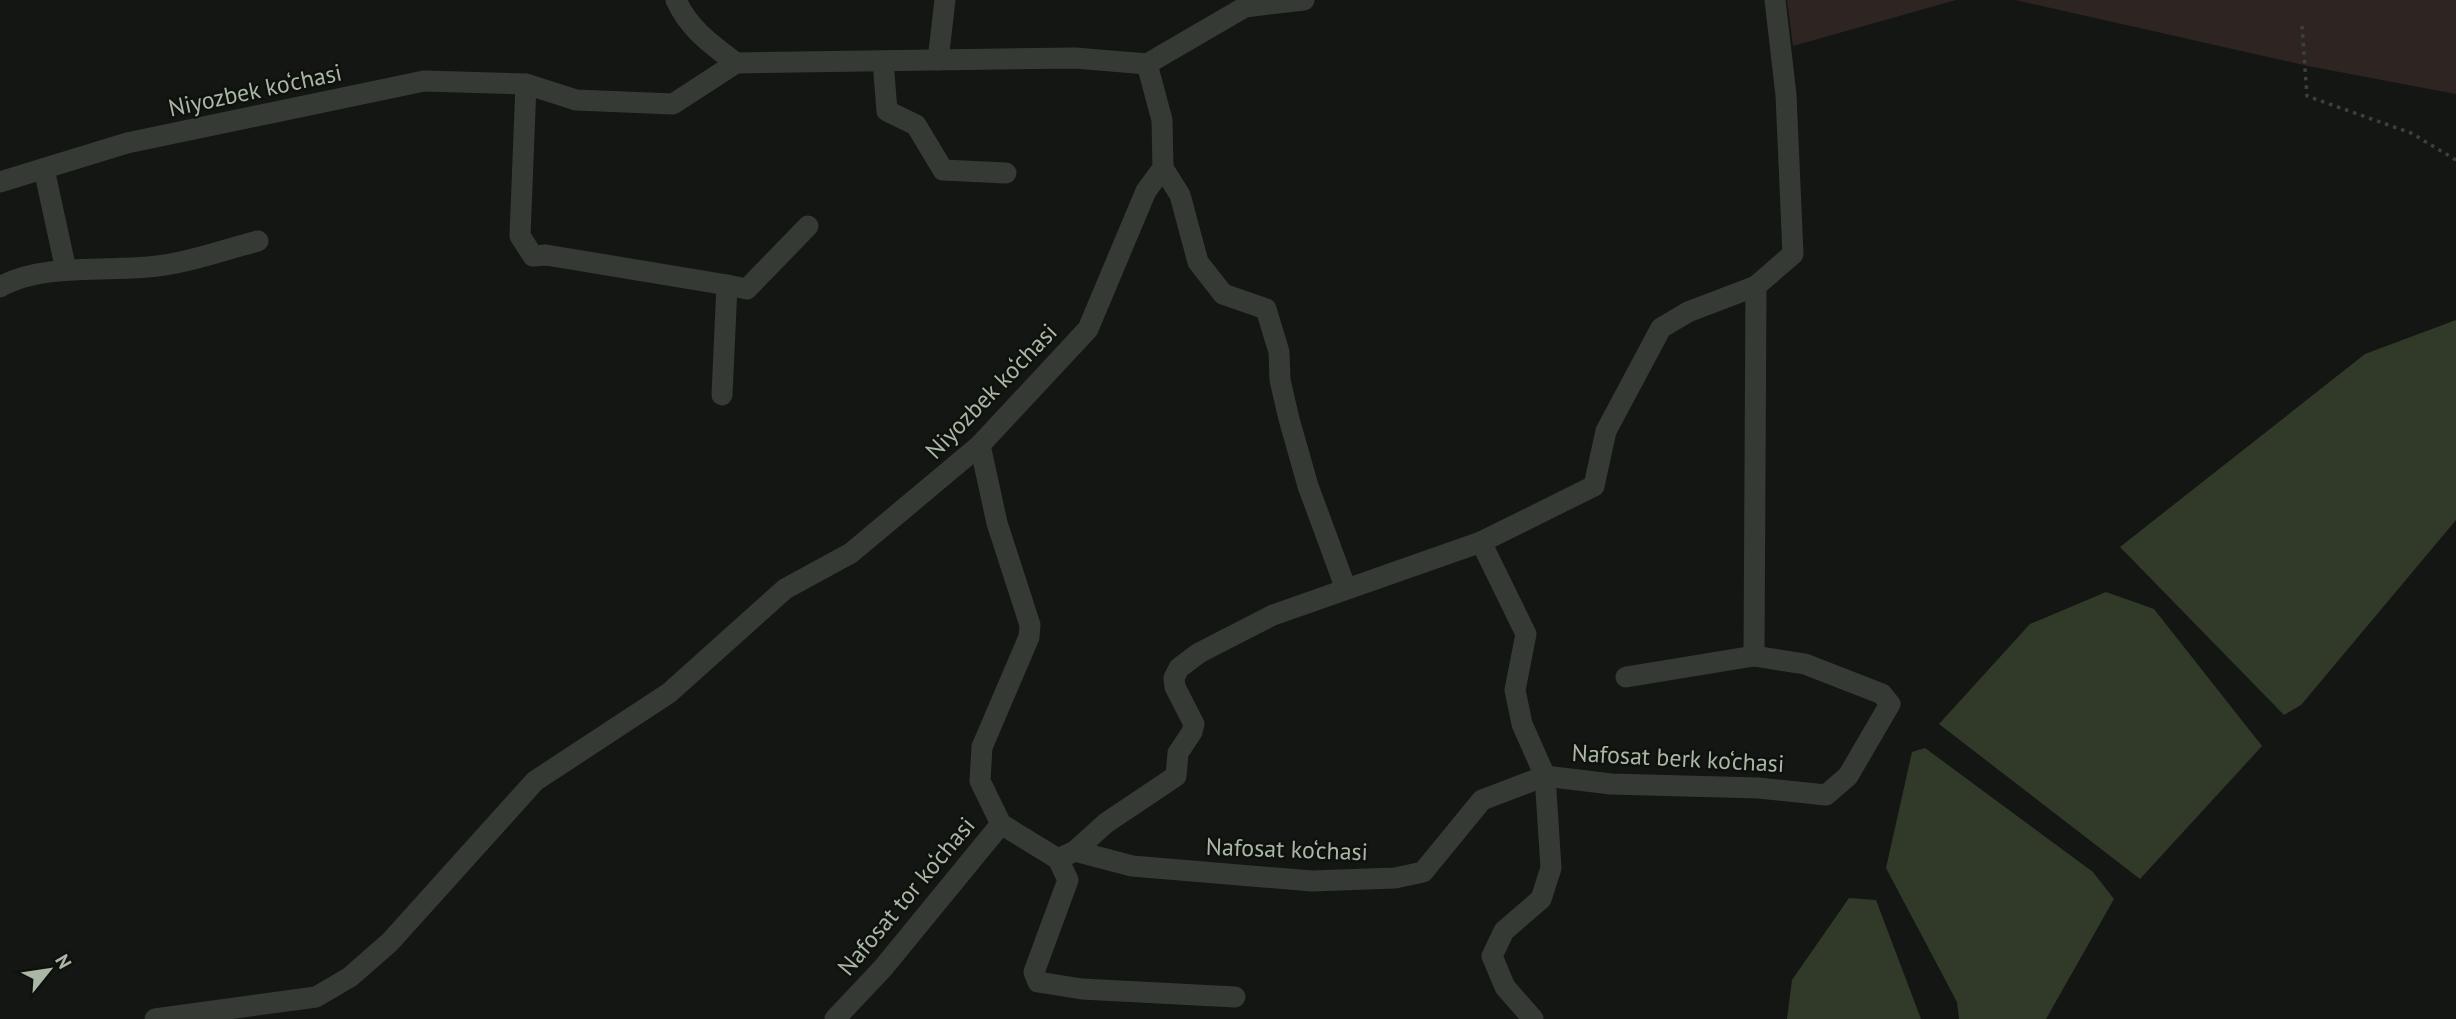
<svg xmlns="http://www.w3.org/2000/svg" width="2456" height="1019" font-family="'PT Sans',sans-serif">
  <rect width="100%" height="100%" fill="#141614"/>
  <g fill="#2e2523">
    <path d="M1787,0h169l-163,46z"/>
    <path d="M2015,0h441v94l-143,-27z"/>
  </g>
  <g fill="#313a29">
    <path d="M2456,320v200l-155,185 -17,10 -164,-168 245,-193z"/>
    <path d="M2106,592l48,17 108,137 -122,133 -201,-155 91,-100z"/>
    <path d="M1925,748l168,124 21,27 -68,120h-87l-2,-17 -71,-134 26,-116z"/>
    <path d="M1849,898l27,2 45,119h-134l5,-39z"/>
  </g>
  <g fill="none" stroke-linecap="round" stroke-linejoin="round">
    <path stroke="#3c423a" stroke-width="3.5" stroke-dasharray="3.5 5" stroke-linecap="butt" d="M2302,26l5,70 104,37 45,27"/>
    <g stroke="#353b34" stroke-width="21">
      <path d="M676,0c13,29 35,44 60,63"/>
      <path d="M938,60l7,-60"/>
      <path d="M883,61l4,50 29,14 27,45 63,3"/>
      <path d="M1147,64l98,-57 59,-7"/>
      <path d="M526,84l-6,152 13,20 13,-1 181,30 -5,110"/>
      <path d="M1163,168l17,27 18,67 25,32 43,15 13,43 1,28 9,39 19,67 38,103"/>
      <path d="M44,169l22,101"/>
      <path d="M0,182l127,-39 297,-62 102,3 50,16 97,4 63,-41 339,-5 72,6"/>
      <path d="M727,285l20,4 61,-63"/>
      <path d="M0,287c39,-23 104,-16 148,-20 37,-3 75,-17 110,-26"/>
      <path d="M980,445l17,78 33,102 -1,12 -47,110 -2,34 21,43"/>
      <path d="M1481,542l45,92 -11,56 7,34 23,52 6,92 -10,31 -37,32 -12,25 13,31 28,32"/>
      <path d="M1754,656l2,-370"/>
      <path d="M1001,824l57,35 17,-8 31,-28 70,-47 2,-23 14,-21 2,-8 -19,-37 -1,-9 5,-10 20,-15 74,-38 208,-73 113,-56 12,-55 55,-103 27,-16 68,-26 37,-32 -7,-159 -11,-95"/>
      <path d="M1075,851l57,15 180,15 83,-3 28,-6 59,-72 63,-24 66,8 147,4 68,7 22,-19 42,-72 -8,-10 -77,-30 -51,-8 -128,21"/>
      <path d="M1058,859l10,21 -34,92 4,10 44,7 153,8"/>
      <path d="M155,1019l161,-22 34,-20 40,-35 145,-161 134,-88 116,-104 66,-36 129,-108 108,-116 58,-138 17,-23 -1,-48 -15,-56"/>
      <path d="M835,1019l48,-51 118,-144"/>
    </g>
  </g>
  <g text-anchor="middle" dominant-baseline="central" stroke-width="5" stroke-linejoin="round" paint-order="stroke">
    <g font-size="24" fill="#a9b7a4" stroke="#0f110f">
      <text transform="translate(255 90) rotate(-12)">Niyozbek ko‘chasi</text>
      <text transform="translate(991 391) rotate(-46)">Niyozbek ko‘chasi</text>
      <text transform="translate(1678 758) rotate(3)">Nafosat berk ko‘chasi</text>
      <text transform="translate(1287 849) rotate(2)">Nafosat ko‘chasi</text>
      <text transform="translate(906 896) rotate(-50)">Nafosat tor ko‘chasi</text>
    </g>
  </g>
  <g transform="translate(49 970) rotate(60)" stroke="#0f110f" stroke-width="5" paint-order="stroke">
  <path d="M0-5L12 26L0 18L-12 26Z" fill="#a9b7a4"/>
  <text y="-10" font-size="19" font-weight="bold" text-anchor="middle" fill="#a9b7a4">N</text>
  </g>
</svg>
